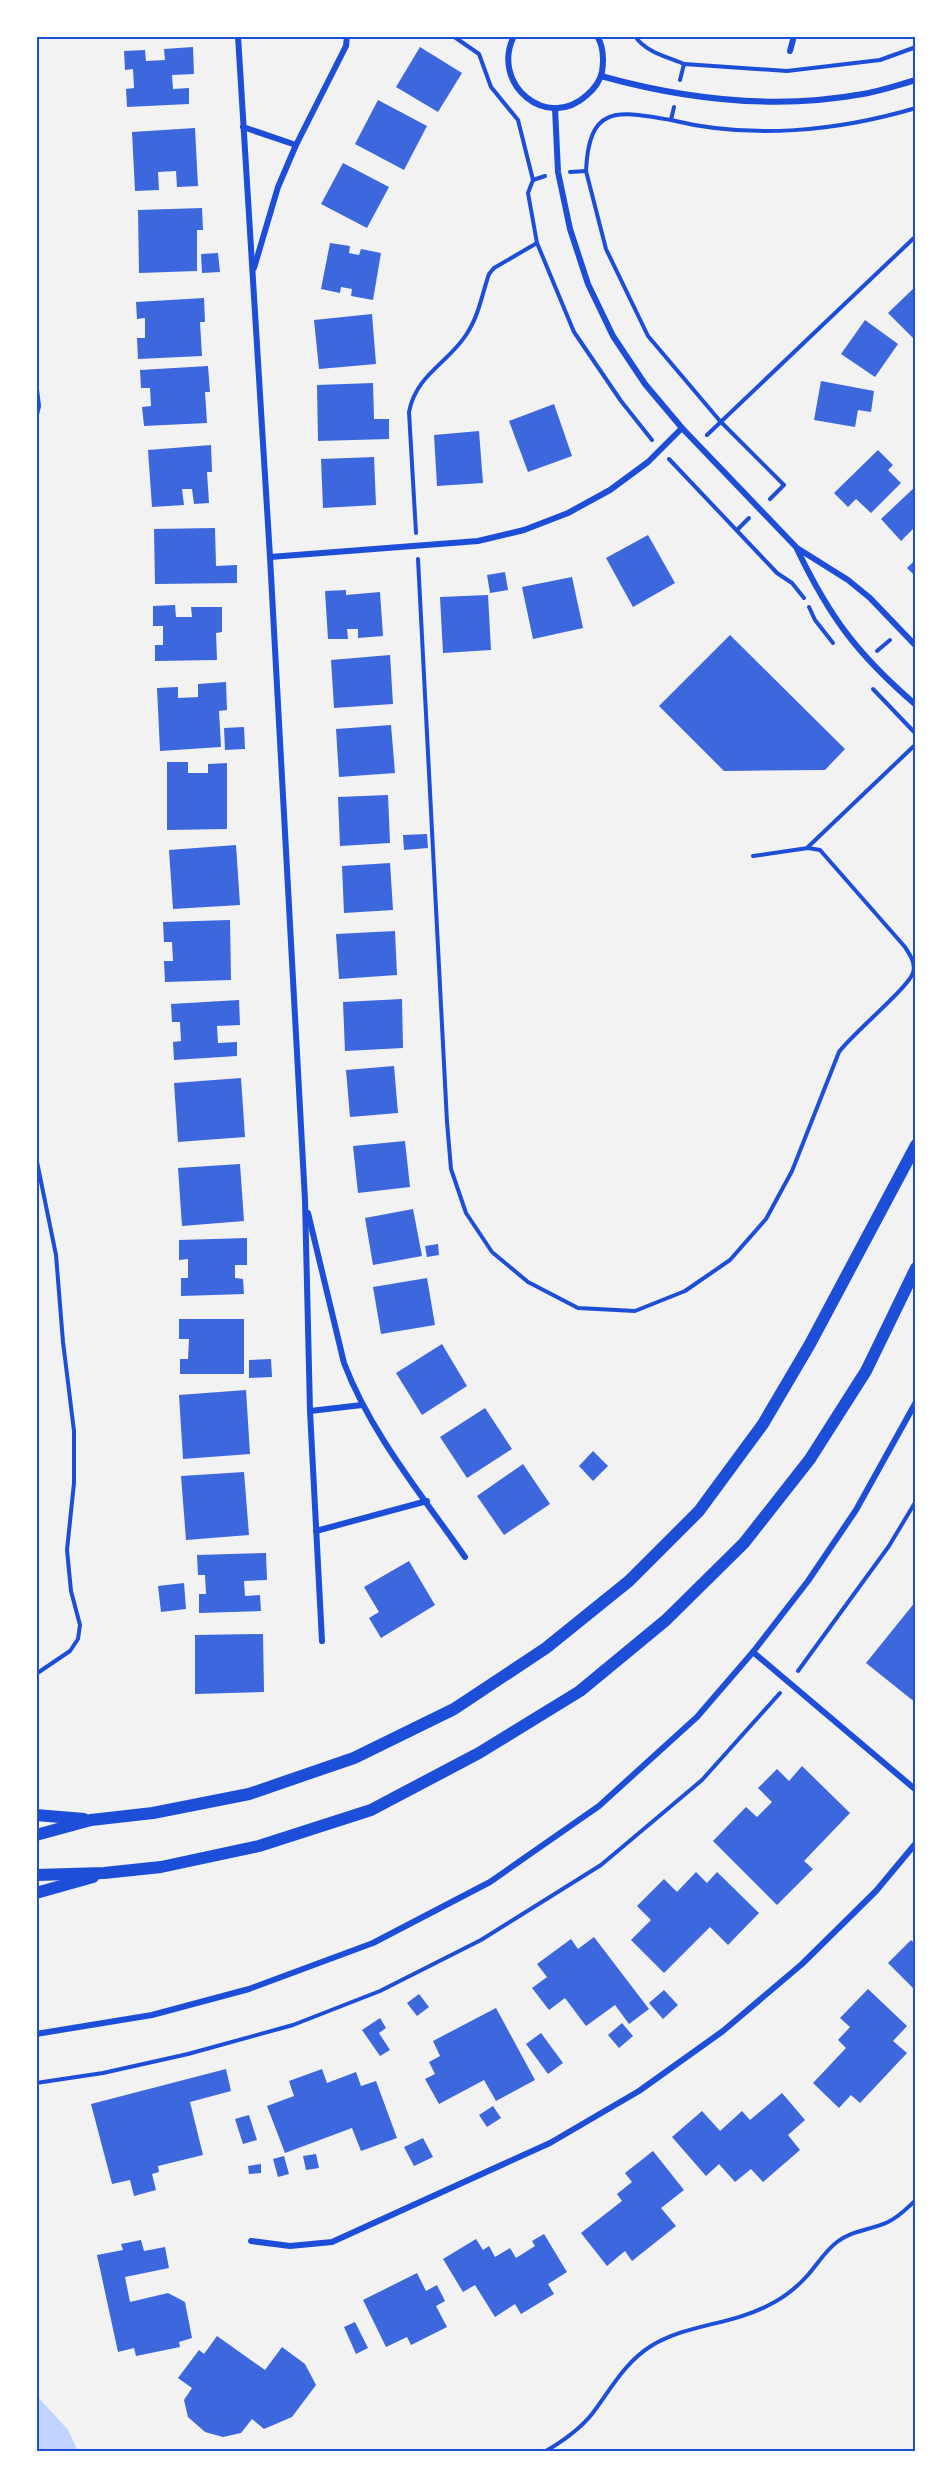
<svg xmlns="http://www.w3.org/2000/svg" width="952" height="2487" font-family="Raleway,sans-serif">
  <rect width="100%" height="100%" fill="#f2f2f2"/>
  <path fill="#bfd3fe" d="M36,2395l32,35 10,21h-42z"/>
  <g fill="#3d67dc">
    <path d="M193,47l1,27 -22,1 1,14 16,-1v16l-62,3 -1,-18 8,-1 -1,-19 -8,1 -1,-19 21,-1 1,11 19,-1 -1,-11z"/>
    <path d="M420,47l42,26 -24,39 -42,-25z"/>
    <path d="M378,100l49,26 -23,44 -49,-26z"/>
    <path d="M195,128l3,58 -21,1 -1,-16 -18,1 1,18 -24,1 -3,-59z"/>
    <path d="M343,163l46,24 -22,41 -46,-24z"/>
    <path d="M202,208l1,22h-6v41l-58,2 -1,-63z"/>
    <path d="M330,243l20,3 -1,7 10,2 2,-6 20,4 -8,47 -22,-4 1,-7 -11,-2 -1,6 -19,-4z"/>
    <path d="M218,253l2,19 -18,1 -1,-19z"/>
    <path d="M916,286v55l-28,-28z"/>
    <path d="M204,298l1,24h-5l2,34 -64,3 -1,-21h8v-20l-8,1 -1,-17z"/>
    <path d="M372,314l4,50 -57,5 -5,-49z"/>
    <path d="M865,320l33,24 -23,33 -34,-23z"/>
    <path d="M208,366l2,26h-5l2,31 -63,3 -2,-19 9,-1 -1,-18h-9l-1,-18z"/>
    <path d="M821,381l53,10 -3,21 -13,-2 -3,17 -41,-7z"/>
    <path d="M373,383l1,36h15v20l-71,2 -1,-56z"/>
    <path d="M554,404l18,52 -44,16 -19,-51z"/>
    <path d="M479,431l4,52 -46,3 -3,-51z"/>
    <path d="M211,445l1,27h-5l2,31 -15,1 -2,-15h-10l2,16 -32,2 -4,-57z"/>
    <path d="M878,450l15,15 -5,5 13,13 -30,30 -15,-14 -8,8 -14,-14z"/>
    <path d="M374,457l2,48 -53,3 -2,-49z"/>
    <path d="M916,486v40l-15,15 -20,-22z"/>
    <path d="M215,528l1,38 21,-1v18l-82,1 -1,-55z"/>
    <path d="M648,535l27,48 -42,24 -27,-49z"/>
    <path d="M914,561l2,3v13l-9,-9z"/>
    <path d="M505,572l3,18 -18,3 -3,-18z"/>
    <path d="M572,577l11,51 -50,11 -11,-52z"/>
    <path d="M346,590v5l34,-3 3,44 -25,2v-9h-11l1,10h-20l-3,-48z"/>
    <path d="M488,595l3,55 -48,3 -3,-56z"/>
    <path d="M175,605l1,12h16l-1,-10h31v25l-6,1 1,27 -62,1v-16h8v-19h-10v-20z"/>
    <path d="M730,635l115,114 -20,21 -101,1 -65,-65z"/>
    <path d="M390,655l3,49 -59,4 -3,-48z"/>
    <path d="M226,682l1,28 -8,1 2,36 -61,4 -3,-63 21,-1v11l20,-1v-13z"/>
    <path d="M391,725l4,48 -56,4 -3,-48z"/>
    <path d="M244,727l1,22 -20,1 -1,-22z"/>
    <path d="M167,762h21v11h20v-9l19,-1v66l-60,1z"/>
    <path d="M388,795l2,48 -50,3 -2,-49z"/>
    <path d="M427,834l1,14 -24,2 -1,-15z"/>
    <path d="M236,845l4,60 -67,4 -4,-59z"/>
    <path d="M390,863l3,47 -49,3 -2,-47z"/>
    <path d="M230,920l1,60 -66,2 -1,-21h9l-1,-19h-8l-1,-20z"/>
    <path d="M395,931l2,44 -58,4 -3,-45z"/>
    <path d="M402,999l1,49 -58,3 -2,-49z"/>
    <path d="M239,1000l1,25 -23,1 1,17 19,-1v14l-63,4 -1,-18 8,-1 -1,-19h-8l-1,-18z"/>
    <path d="M394,1066l4,47 -48,4 -4,-47z"/>
    <path d="M241,1078l4,59 -67,5 -4,-59z"/>
    <path d="M405,1141l5,46 -52,6 -5,-47z"/>
    <path d="M240,1164l4,57 -62,5 -4,-58z"/>
    <path d="M413,1209l9,47 -49,9 -8,-47z"/>
    <path d="M247,1238v27h-12v13l8,1 1,15 -63,2v-18h7v-19l-9,1v-20z"/>
    <path d="M438,1244l1,11 -12,2 -2,-11z"/>
    <path d="M427,1278l8,47 -54,9 -8,-47z"/>
    <path d="M179,1319h65v55h-64v-15h8l1,-20h-10z"/>
    <path d="M442,1344l25,42 -45,29 -26,-42z"/>
    <path d="M271,1359l1,18 -23,1v-18z"/>
    <path d="M246,1390l4,64 -67,5 -4,-64z"/>
    <path d="M485,1408l27,41 -45,29 -27,-41z"/>
    <path d="M593,1451l15,15 -15,15 -14,-15z"/>
    <path d="M523,1464l27,40 -46,31 -27,-39z"/>
    <path d="M244,1472l5,63 -63,5 -5,-64z"/>
    <path d="M266,1553l1,27 -23,1 1,15 15,-1 1,16 -62,2v-19h7l-1,-19h-7l-1,-20z"/>
    <path d="M409,1561l26,44 -54,33 -12,-20 10,-6 -15,-25z"/>
    <path d="M184,1583l2,26 -25,3 -3,-26z"/>
    <path d="M916,1601v102l-50,-40z"/>
    <path d="M263,1634l1,58 -69,2v-59z"/>
    <path d="M802,1766l48,47 -46,48 9,8 -36,36 -64,-64 33,-34 11,10 15,-15 -14,-14 19,-19 12,12z"/>
    <path d="M696,1872l11,11 10,-11 42,41 -31,32 -18,-18 -46,46 -33,-33 20,-20 -14,-14 27,-27 13,13z"/>
    <path d="M594,1937l55,72 -20,15 -14,-19 -29,21 -21,-28 -16,12 -17,-22 15,-11 -10,-13 34,-25 7,10z"/>
    <path d="M911,1940l5,5v46l-28,-28z"/>
    <path d="M868,1989l39,37 -14,15 14,12 -47,50 -9,-8 -12,13 -26,-25 33,-35 -8,-8 12,-13 -10,-9z"/>
    <path d="M664,1990l14,15 -15,14 -14,-16z"/>
    <path d="M419,1994l10,13 -12,9 -10,-13z"/>
    <path d="M496,2008l39,72 -39,21 -12,-21 -45,24 -14,-25 10,-5 -6,-12 11,-6 -7,-15z"/>
    <path d="M380,2018l6,10 -7,5 11,17 -10,6 -18,-26z"/>
    <path d="M622,2023l11,13 -14,12 -11,-13z"/>
    <path d="M541,2033l22,30 -15,11 -22,-30z"/>
    <path d="M226,2069l5,22 -41,11 13,53 -45,11 1,6 -7,2 4,16 -22,6 -4,-16 -18,4 -21,-80z"/>
    <path d="M322,2069l5,14 29,-11 5,14 15,-5 21,57 -36,13 -9,-23 -67,25 -18,-47 27,-10 -5,-15z"/>
    <path d="M782,2093l23,27 -17,15 12,15 -37,32 -12,-13 -16,13 -16,-18 -13,12 -34,-39 30,-26 18,20 22,-20 8,9z"/>
    <path d="M493,2106l8,12 -14,9 -8,-12z"/>
    <path d="M249,2115l8,25 -14,4 -8,-25z"/>
    <path d="M423,2138l10,19 -19,9 -10,-19z"/>
    <path d="M653,2151l31,39 -23,18 15,18 -44,35 -7,-10 -18,15 -26,-33 41,-32 -5,-7 15,-12 -7,-9z"/>
    <path d="M316,2154l3,14 -13,2 -3,-14z"/>
    <path d="M284,2156l5,18 -11,3 -5,-18z"/>
    <path d="M261,2164v9l-12,1 -1,-8z"/>
    <path d="M544,2234l23,38 -19,12 6,10 -33,20 -6,-10 -20,13 -20,-32 -12,7 -20,-33 33,-20 7,11 6,-4 6,11 15,-9 6,10 19,-12 -3,-5z"/>
    <path d="M141,2240l3,11 21,-4 4,21 -44,9 5,25 38,-9 17,9 7,36 -13,4 1,5 -44,9 -2,-8 -16,4 -21,-97 26,-5 -2,-6z"/>
    <path d="M417,2273l9,18 11,-6 8,16 -9,5 11,21 -36,18 -4,-8 -21,10 -23,-47z"/>
    <path d="M355,2322l13,26 -12,6 -12,-27z"/>
    <path d="M217,2336l48,34 17,-23 23,17 11,21 -24,32 -28,12 -12,-10 -11,14 -18,4 -18,-5 -17,-15 -4,-17 8,-12 -14,-10 21,-28 5,4z"/>
  </g>
  <g fill="none" stroke-linecap="round" stroke-linejoin="round">
    <g stroke="#1d4ed8" stroke-width="4">
      <path d="M453,36l26,18 12,33 27,33 15,60"/>
      <path d="M635,36c10,16 33,21 49,28"/>
      <path d="M680,80l4,-16 103,7 93,-11 36,-13"/>
      <path d="M671,120c80,20 167,11 245,-12"/>
      <path d="M586,171l20,78 42,87 72,85 64,64 -14,14"/>
      <path d="M570,172l16,-1c3,-67 31,-60 85,-51l3,-13"/>
      <path d="M537,243l37,89 47,69 31,39"/>
      <path d="M36,381l3,25 -3,13"/>
      <path d="M707,435l209,-199"/>
      <path d="M669,459l108,114 15,10 12,15"/>
      <path d="M737,530l12,-12"/>
      <path d="M416,533l-7,-121c7,-37 38,-48 57,-77 13,-19 16,-41 23,-61l5,-6 43,-25 -9,-50 5,-13 12,-4"/>
      <path d="M418,559l29,563 4,47 15,44 26,39 36,30 50,26 57,3 50,-20 45,-31 36,-41 26,-48 47,-119c14,-19 68,-63 74,-79 3,-10 -3,-18 -8,-26l-85,-97 -12,-2 -55,8"/>
      <path d="M809,607l6,13 18,23"/>
      <path d="M877,651l13,-11"/>
      <path d="M873,689l43,45"/>
      <path d="M808,847l108,-103"/>
      <path d="M36,1157l20,98 7,87 11,89v52l-7,67 4,41 9,34 -2,14 -8,12 -34,23"/>
      <path d="M798,1671l91,-125 27,-45"/>
      <path d="M36,2083l67,-10 85,-19 105,-29 87,-34 101,-51 120,-75 101,-85 78,-87"/>
      <path d="M546,2451c17,-10 34,-22 46,-37 19,-25 32,-51 59,-68 36,-22 79,-21 116,-40 15,-7 29,-18 40,-30 10,-11 18,-25 30,-34 15,-12 34,-12 51,-20 11,-5 19,-14 28,-22"/>
    </g>
    <g stroke="#1d4ed8" stroke-width="6">
      <path d="M238,36l32,521 35,643 5,211 12,230"/>
      <path d="M514,36c-24,48 33,96 73,59 7,-6 13,-14 15,-23 2,-13 2,-25 -5,-36"/>
      <path d="M790,51l4,-15"/>
      <path d="M601,76c86,24 174,34 262,18 18,-3 35,-9 53,-14"/>
      <path d="M555,108l3,64 12,57 18,55 25,52 32,48 37,44 115,120 51,32 22,18 46,48"/>
      <path d="M243,127l53,18"/>
      <path d="M254,268l24,-81 18,-42 50,-99 1,-10"/>
      <path d="M797,549c33,69 61,106 119,156"/>
      <path d="M270,557l208,-16 46,-11 44,-17 42,-23 38,-28 34,-34"/>
      <path d="M308,1213l36,150c27,71 78,132 121,194"/>
      <path d="M310,1411l52,-6"/>
      <path d="M316,1531l111,-30"/>
      <path d="M753,1652l163,138"/>
      <path d="M36,2034l116,-19 97,-26 124,-46 117,-61 109,-76 98,-89 56,-65 55,-71 48,-71 60,-108"/>
      <path d="M251,2241l39,5 42,-4 218,-99 89,-52 84,-60 79,-67 74,-73 40,-48"/>
    </g>
    <g stroke="#1d4ed8" stroke-width="12">
      <path d="M36,1815l48,4"/>
      <path d="M36,1835l55,-15 62,-7 96,-19 105,-36 100,-49 92,-61 83,-67 70,-70 64,-87 47,-80 106,-199"/>
      <path d="M36,1875l68,-2 57,-6 98,-21 112,-36 108,-57 101,-62 86,-71 78,-77 66,-84 56,-88 50,-103"/>
      <path d="M36,1893l57,-16"/>
    </g>
  </g>
  <rect width="952" height="2487" fill="none" stroke="#ffffff" stroke-width="75"/>
  <rect x="38" y="38" width="876" height="2412" fill="none" stroke="#1d4ed8" stroke-width="2"/>
</svg>
